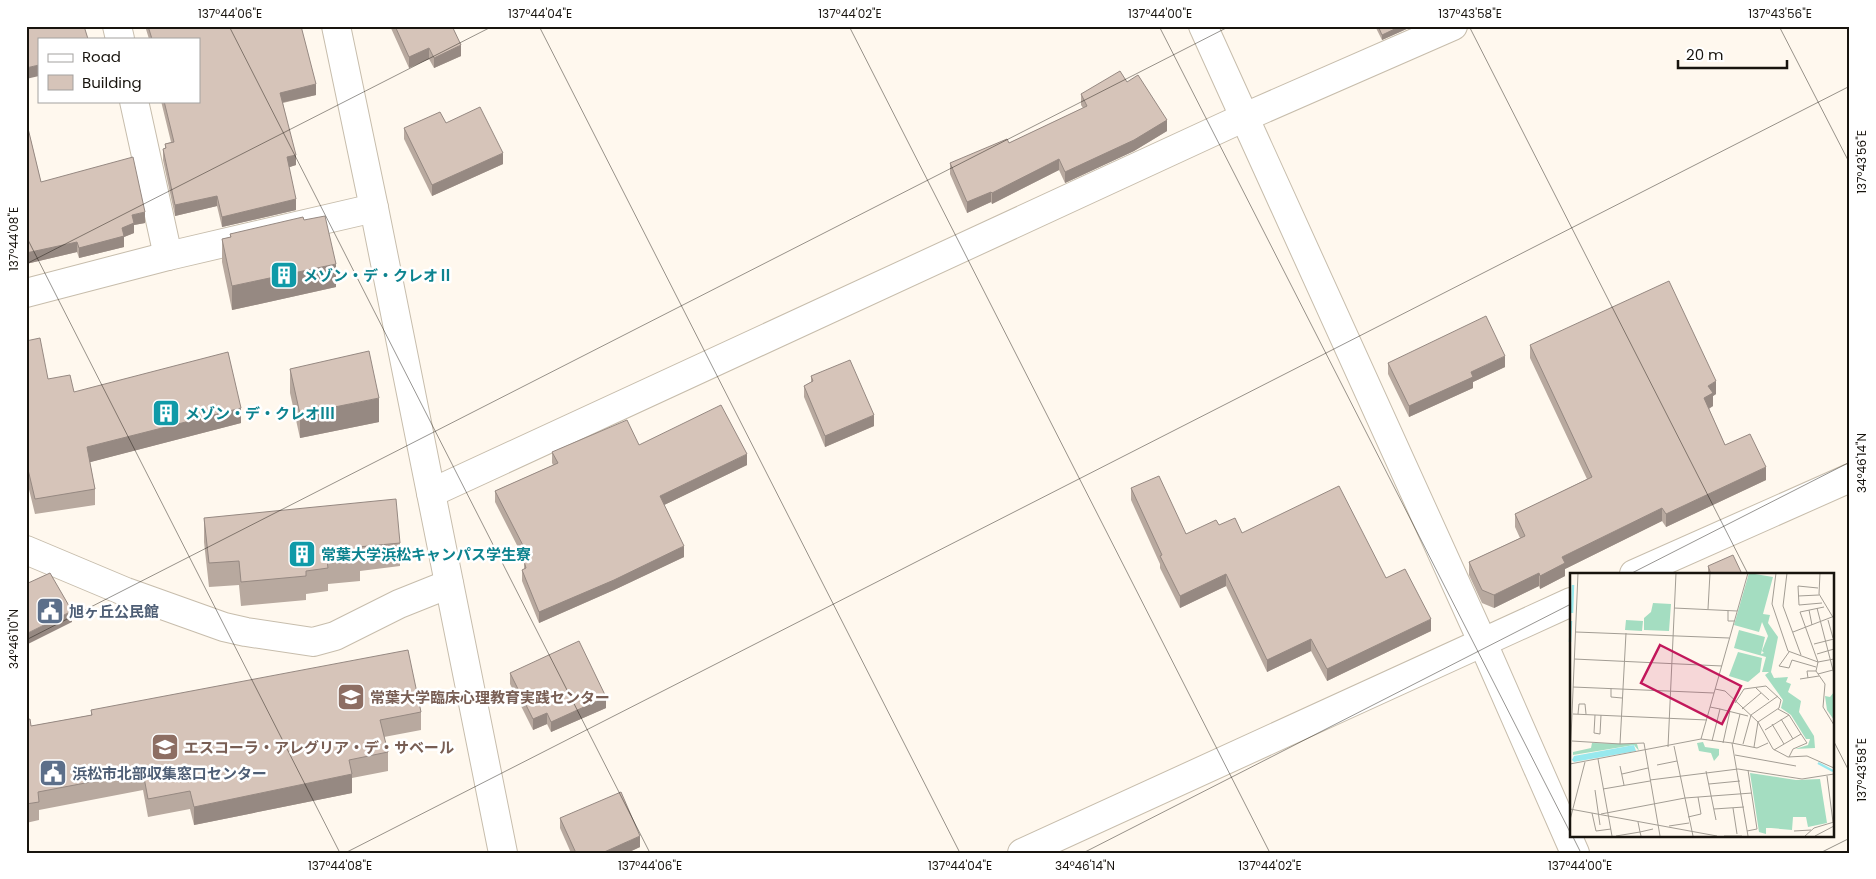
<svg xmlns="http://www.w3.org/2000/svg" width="1876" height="879" font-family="Poppins,'Noto Sans JP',sans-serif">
  <rect width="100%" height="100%" fill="#fff8ee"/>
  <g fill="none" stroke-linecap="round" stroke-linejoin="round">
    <g stroke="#c7bdac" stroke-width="30">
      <g id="street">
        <path d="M117,26l3,13"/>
        <path d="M134,101l34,155 206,-48"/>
        <path d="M26,293l142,-37"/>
        <path d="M431,493l814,-376 208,-91"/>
        <path d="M26,550l100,42 98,35 22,5 67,10 22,-6 64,-32 50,-20"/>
        <path d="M1634,574l216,-96"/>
        <path d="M1022,853l549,-251"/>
      </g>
    </g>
    <g stroke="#c7bdac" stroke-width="30">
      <g id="secondary">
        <path d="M336,26l38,182 129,645"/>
        <path d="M1203,26l279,615 93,212"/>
      </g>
    </g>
    <use href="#street" stroke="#fff" stroke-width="28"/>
    <use href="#secondary" stroke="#fff" stroke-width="28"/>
  </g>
  <g fill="#b8a99f">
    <path d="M145,26h156l15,69 -33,8 13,62 -7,2 7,43 -74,17 -5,-21 -42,10 -12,-56v-11h2v-5l6,-2 -10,-41h38v-62h-50z"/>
    <path d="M390,26h62l9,30 -27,12 -5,-9 -20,9z"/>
    <path d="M1375,26h36v1l-29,13z"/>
    <path d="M1127,82l40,49 -33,20 -69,32 -6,-13 -67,34 -1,-2 -24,11 -17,-39v-11l59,-20 74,-35 -2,-3v-11z"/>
    <path d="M26,120l15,62 104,41 -11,2v8l-10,4v10l-45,11 -2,-6 -51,12z"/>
    <path d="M446,123l57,41 -71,32 -28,-57v-11z"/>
    <path d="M304,220l32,67 -104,23 -10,-48v-23l8,-2v-3z"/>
    <path d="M26,341l22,38 26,13 167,31 -151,39 5,27v16l-60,9 -9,-37z"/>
    <path d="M1530,345l186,49 -3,2v10l-4,3 16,36 41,35 -100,47 -4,-6 -97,48v7l-25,13 -1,-3 -45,22 -12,-5 -13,-28v-13l51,-24 -5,-11v-13l72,-35 -57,-121z"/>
    <path d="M1388,363l117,4 -32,15v6l-64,29 -21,-43z"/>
    <path d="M290,369l89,53 -79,16 -10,-45z"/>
    <path d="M811,376l63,50 -49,21 -21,-50v-11l7,-4z"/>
    <path d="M639,445l108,20 -83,40 20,52 -70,33 -75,33 -17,-42v-11l2,-1v-8h1l-30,-59v-11l58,-26 -1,-2v-11z"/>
    <path d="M1131,488l55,46 33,-9 23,8 144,45 45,53 -104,50 -16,-30 -44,21 -41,-86 -46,22 -20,-40v-4l-29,-64z"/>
    <path d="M204,518l196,25v23l-40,5v10l-32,3v7l-22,3v6l-65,6 -2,-21 -30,2 -5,-45z"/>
    <path d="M1708,566l34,8h-33l-1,-2z"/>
    <path d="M510,673l96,35 -55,24 -4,-8 -14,6 -23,-46z"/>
    <path d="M91,710l330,2v18l-37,7 4,15v19l-36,7v15l-158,32 -4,-16 -42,8 -5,-27 -104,20v10l-13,3v-103l5,6 60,-11z"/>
    <path d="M560,818l80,29 -13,6h-56l-11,-25z"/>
  </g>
  <g fill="#968982">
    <path d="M1401,26h10v1l-29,13v-5z"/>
    <path d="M461,45v11l-27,12v-10z"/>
    <path d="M429,48v11l-20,9v-11z"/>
    <path d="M39,65v11l-13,3v-11z"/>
    <path d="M316,84v11l-36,8v-10z"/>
    <path d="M1167,120v11l-33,20 -69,32v-11z"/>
    <path d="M503,153v11l-71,32v-11z"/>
    <path d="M296,155v10l-9,3v-11z"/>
    <path d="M1059,159v11l-67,34v-11z"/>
    <path d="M991,192v10l-24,11v-11z"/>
    <path d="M217,196v10l-42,10v-11z"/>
    <path d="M296,199v11l-74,17v-10z"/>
    <path d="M145,212v11l-11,2v8l-10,4v10l-45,11v-10l43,-20 10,-13z"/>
    <path d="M77,242v10l-51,12v-11z"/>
    <path d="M336,264v23l-104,23v-24z"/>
    <path d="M1505,356v11l-32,15v6l-64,29v-11l62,-34z"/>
    <path d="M1716,381v13l-3,2v10l-9,5v-13l4,-12z"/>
    <path d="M379,398v24l-79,16v-24z"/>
    <path d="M241,408v15l-154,40v-16z"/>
    <path d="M874,415v11l-49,21v-11z"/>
    <path d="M747,454v11l-87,42v-11z"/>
    <path d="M1766,467v13l-100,47v-13z"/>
    <path d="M1662,508v13l-97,48v7l-25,13v-13l22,-19z"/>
    <path d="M684,546v11l-70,33 -75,33v-11z"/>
    <path d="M1539,573v13l-45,22v-13z"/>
    <path d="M1226,574v12l-46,22v-12z"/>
    <path d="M72,611v11l-46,23v-11z"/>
    <path d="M1431,619v12l-104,50v-12z"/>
    <path d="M1311,639v12l-44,21v-12z"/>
    <path d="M606,697v11l-55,24v-10z"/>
    <path d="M547,713v11l-14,6v-11z"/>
    <path d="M352,774v19l-158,32v-18z"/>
    <path d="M640,836v11l-13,6h-25z"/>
  </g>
  <g fill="#d6c4b9" stroke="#968982">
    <path d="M26,26h58l4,13h-49v26l-13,3z"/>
    <path d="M148,26h153l15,58 -36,9 16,62 -9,2 9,42 -74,18 -5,-21 -42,9 -12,-56 3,-1 -1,-4 9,-2 -10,-41h35v-62h-47z"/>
    <path d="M395,26h57l9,19 -27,13 -5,-10 -20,9z"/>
    <path d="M1378,26h23l-19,9z"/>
    <path d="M1120,71l7,11 11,-7 29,45 -33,20 -69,32 -6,-13 -67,34 -1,-1 -24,10 -17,-39 57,-24 2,4 78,-37 -6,-12z"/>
    <path d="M480,107l23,46 -71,32 -28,-57 36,-16 6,11z"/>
    <path d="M26,120l15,62 92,-25 12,55 -13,3 2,8 -12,5 2,8 -45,12 -2,-6 -51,11z"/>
    <path d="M325,216l11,48 -104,22 -10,-47 9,-2 -1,-3 73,-17 1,3z"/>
    <path d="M1669,281l47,100 -8,5 5,7 -9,5 21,47 25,-11 16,33 -100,47 -4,-6 -100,49 3,6 -25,13 -1,-3 -45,22 -12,-5 -13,-28 56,-26 -10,-22 77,-37 -62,-132z"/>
    <path d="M1486,316l19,40 -34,16 2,5 -64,29 -21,-43z"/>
    <path d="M40,338l8,41 22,-4 4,17 154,-40 13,56 -154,39 8,42 -60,10 -9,-38v-120z"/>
    <path d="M369,351l10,47 -79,16 -10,-45z"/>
    <path d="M850,360l24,55 -49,21 -21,-50 9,-5 -2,-5z"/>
    <path d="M721,405l26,49 -87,42 24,50 -70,34 -75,32 -17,-42 4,-2 -2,-7 6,-2 -35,-68 63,-28 -6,-11 75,-32 12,25z"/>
    <path d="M1159,476l27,58 30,-14 3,5 16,-7 7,15 97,-47 47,92 19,-9 26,50 -104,50 -16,-30 -44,21 -41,-86 -46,22 -20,-40 2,-1 -31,-67z"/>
    <path d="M396,499l4,44 -42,4 2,10 -33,4 1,7 -22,3v5l-65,6 -2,-21 -30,2 -5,-45z"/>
    <path d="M1733,555l9,19h-31l-3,-8z"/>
    <path d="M50,573l22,38 -46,23v-50z"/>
    <path d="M579,641l27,56 -55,25 -4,-9 -14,6 -23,-46z"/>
    <path d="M408,650l13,62 -41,8 8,32 -39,8 3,14 -158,33 -4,-16 -42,8 -5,-27 -105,20 1,10 -13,2v-84l4,-1 1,7 61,-11 -1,-5z"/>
    <path d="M621,792l19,44 -38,17h-26l-16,-35z"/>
  </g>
  <path fill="none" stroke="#18140e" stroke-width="1" stroke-opacity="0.45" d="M229,26l421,827M539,26l421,827M849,26l421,827M1159,26l412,808M1469,26l279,548M1779,26l71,138M26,236l314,617M26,264l467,-238M1630,574l220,-112M26,640l1204,-614M1832,738l18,35M1572,835l9,18M26,845l4,8M345,853l1505,-767M1083,853l488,-249M1820,853l30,-15"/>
  <defs>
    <g id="building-square" transform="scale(1.4375)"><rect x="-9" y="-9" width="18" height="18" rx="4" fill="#0f9aa8" stroke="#fff"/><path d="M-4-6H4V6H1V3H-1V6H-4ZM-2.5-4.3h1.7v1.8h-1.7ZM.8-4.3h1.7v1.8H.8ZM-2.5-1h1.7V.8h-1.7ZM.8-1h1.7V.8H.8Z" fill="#fff"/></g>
    <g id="civic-square" transform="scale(1.4375)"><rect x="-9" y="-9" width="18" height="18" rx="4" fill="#5c6f8a" stroke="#fff"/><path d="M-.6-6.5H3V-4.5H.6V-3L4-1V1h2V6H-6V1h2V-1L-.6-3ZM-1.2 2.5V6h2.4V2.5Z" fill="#fff"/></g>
    <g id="university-square" transform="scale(1.4375)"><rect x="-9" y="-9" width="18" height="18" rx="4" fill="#8d6e63" stroke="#fff"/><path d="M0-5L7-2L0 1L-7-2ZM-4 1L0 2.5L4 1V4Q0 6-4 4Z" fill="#fff"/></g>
    <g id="school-square" transform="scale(1.4375)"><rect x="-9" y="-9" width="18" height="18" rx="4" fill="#8d6e63" stroke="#fff"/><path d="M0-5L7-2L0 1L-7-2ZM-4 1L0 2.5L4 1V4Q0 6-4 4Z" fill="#fff"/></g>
  </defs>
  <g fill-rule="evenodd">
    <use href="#building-square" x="284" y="275"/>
    <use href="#building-square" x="166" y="413"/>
    <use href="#building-square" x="302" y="554"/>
    <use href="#civic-square" x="50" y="611"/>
    <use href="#university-square" x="351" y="697"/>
    <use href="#school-square" x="165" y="747"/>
    <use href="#civic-square" x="53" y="773"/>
  </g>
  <g text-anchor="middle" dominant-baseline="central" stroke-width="5" stroke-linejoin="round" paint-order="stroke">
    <g font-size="15" font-weight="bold" fill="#0d838f" stroke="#fff" text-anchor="start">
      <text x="303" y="275">メゾン・デ・クレオⅡ</text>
      <text x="185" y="413">メゾン・デ・クレオⅢ</text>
      <text x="321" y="554">常葉大学浜松キャンパス学生寮</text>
    </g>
    <g font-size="15" font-weight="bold" fill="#4e5e75" stroke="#fff" text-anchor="start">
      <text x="69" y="611">旭ヶ丘公民館</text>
      <text x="72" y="773">浜松市北部収集窓口センター</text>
    </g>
    <g font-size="15" font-weight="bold" fill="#785e54" stroke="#fff" text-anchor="start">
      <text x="370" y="697">常葉大学臨床心理教育実践センター</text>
      <text x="184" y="747">エスコーラ・アレグリア・デ・サベール</text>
    </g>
  </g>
  <g transform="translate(1570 573)">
    <rect width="264" height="264" fill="#fff8ee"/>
    <path d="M179,0l24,4 -10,37 7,1 -2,8 10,14 -7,35 3,6 14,-1 -2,5 5,2 -3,8 13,9 -2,11 15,24 1,12 -20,1 13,-4 2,-6h-4l-15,-24 -10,-7 2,-8 -18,-25 4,-3h-7l4,-15 -32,-9 5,-18 26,7 -4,17 3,-1 -2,-2 6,-15 -6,-14 -3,10 -25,-7zM83,30l18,1 -2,27 -25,-1v-12l7,-6zM56,47l17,1 -1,10 -17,-1zM168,79l24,6 -2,14 -12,10 -19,-6zM264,119l-1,6 1,22 -7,-10 -2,-14 5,1zM133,169l2,5 14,2v6l-5,6 -3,-8 -12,-2 -2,-8zM22,170l45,1 2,7 -5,-6 -61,10v-3l18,-4zM180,200l46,7 24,-1 7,44 -19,4 -2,-10h-13l-1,13 -21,-2h-5v6l-7,-2z" fill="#a4ddc1"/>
    <path d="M64,172l2,6 -62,11 -2,-2 2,-4z" fill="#98e9ee"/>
    <path fill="none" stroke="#98e9ee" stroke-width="2.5" d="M2,40l1,-28M0,69l1,-21M248,190l15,8"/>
    <path fill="none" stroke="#a39d94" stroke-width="1" d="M206,0l-4,31 16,47 30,11 -2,9 9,13M217,0l-4,33 18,49M250,0l-1,21 15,25M248,15l-20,-2 1,19 23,-2M228,23l21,-1M254,34l-24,5 18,50 16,-3M104,35l63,3M247,35l17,66M138,36l2,-36M158,37v11h6M239,37l3,15M258,47l5,18M6,59l153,6M223,59l39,-15M56,60l-6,111 24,-1 16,93M244,71l20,-5M219,79l-10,14 10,2 3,-8 24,7M247,81l17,-5M4,86l148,7M248,101l15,-4M238,105l-1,-7h9M230,106l19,-3M255,111l-2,23 11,18M3,114l141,6M41,115v9l11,1M186,115l13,12M145,116l10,2 33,31 15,27 15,8 19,-1 27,12M165,130l9,-14 22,-3 15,14 -2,8 -21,14 -4,25M140,134l10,2 -8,32M150,136l28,7M172,136l19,-16M3,141l134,6M8,141l1,-10h6l1,10M25,142l-1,18 6,1 1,-19M211,146l12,20M202,151l12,20M195,157l24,-15M131,166l47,-166M2,168l48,3M153,170l7,-32M162,170l25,5 11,-5M163,170l7,-29M173,171l8,-29 27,-19M104,173l19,90M98,174l8,-174M204,177l27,-16 -12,-19 -11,-6M165,182l61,11M219,184l4,-8 14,-6 -6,-9M28,186l14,77M0,188l8,-188M0,191l131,-25 31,4 16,93M87,192l20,-4M50,193l4,19M136,198l10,49M52,201l26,-6M257,203l6,46M80,207l88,-11 64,10 32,-5M139,211l31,-3M33,216l47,-8M25,217l5,35M163,235l4,26M0,236l147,27M144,236l30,-2M22,240l4,18 15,-2M31,241l84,-16 67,-5M118,244l13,-3 -3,-17M0,247l15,-58M68,249l2,10 13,-3M99,253l20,-3M177,258l10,-2 -9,-59M224,258l17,-1M46,263l24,-4 1,4M154,263h18M235,263l9,-8 20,-6M245,263l19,-10"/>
    <path fill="#c2185b" fill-opacity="0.15" stroke="#c2185b" stroke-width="2.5" d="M90,72l81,41 -19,38 -81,-41z"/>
    <rect width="264" height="264" fill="none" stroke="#18140e" stroke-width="2.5"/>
  </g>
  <rect width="1876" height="879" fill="none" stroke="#ffffff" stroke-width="55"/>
  <rect x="38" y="38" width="162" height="65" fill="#ffffff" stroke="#a3a19f"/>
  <rect x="48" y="54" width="25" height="8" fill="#ffffff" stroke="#a3a19f"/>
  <text x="82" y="62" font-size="15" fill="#18140e">Road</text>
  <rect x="48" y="75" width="25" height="15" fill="#d6c4b9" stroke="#a3a19f"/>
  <text x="82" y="88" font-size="15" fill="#18140e">Building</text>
  <path d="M1678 60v8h109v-8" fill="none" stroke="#18140e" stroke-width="2.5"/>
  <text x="1686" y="60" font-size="15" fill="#18140e" stroke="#ffffff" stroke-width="4" paint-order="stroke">20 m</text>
  <rect x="28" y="28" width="1820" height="824" fill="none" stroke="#18140e" stroke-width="2"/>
  <g font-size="12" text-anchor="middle" fill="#18140e">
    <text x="230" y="18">137°44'06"E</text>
    <text x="540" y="18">137°44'04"E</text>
    <text x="850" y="18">137°44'02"E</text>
    <text x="1160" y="18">137°44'00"E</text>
    <text x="1470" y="18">137°43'58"E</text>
    <text x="1780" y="18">137°43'56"E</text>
    <text transform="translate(1862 162) rotate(-90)" y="4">137°43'56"E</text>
    <text transform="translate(14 239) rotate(-90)" y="4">137°44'08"E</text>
    <text transform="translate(1862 463) rotate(-90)" y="4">34°46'14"N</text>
    <text transform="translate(14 639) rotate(-90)" y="4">34°46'10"N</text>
    <text transform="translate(1862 770) rotate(-90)" y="4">137°43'58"E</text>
    <text x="340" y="870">137°44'08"E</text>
    <text x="650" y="870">137°44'06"E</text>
    <text x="960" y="870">137°44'04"E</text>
    <text x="1085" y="870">34°46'14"N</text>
    <text x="1270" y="870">137°44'02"E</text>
    <text x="1580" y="870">137°44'00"E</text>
  </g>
</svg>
